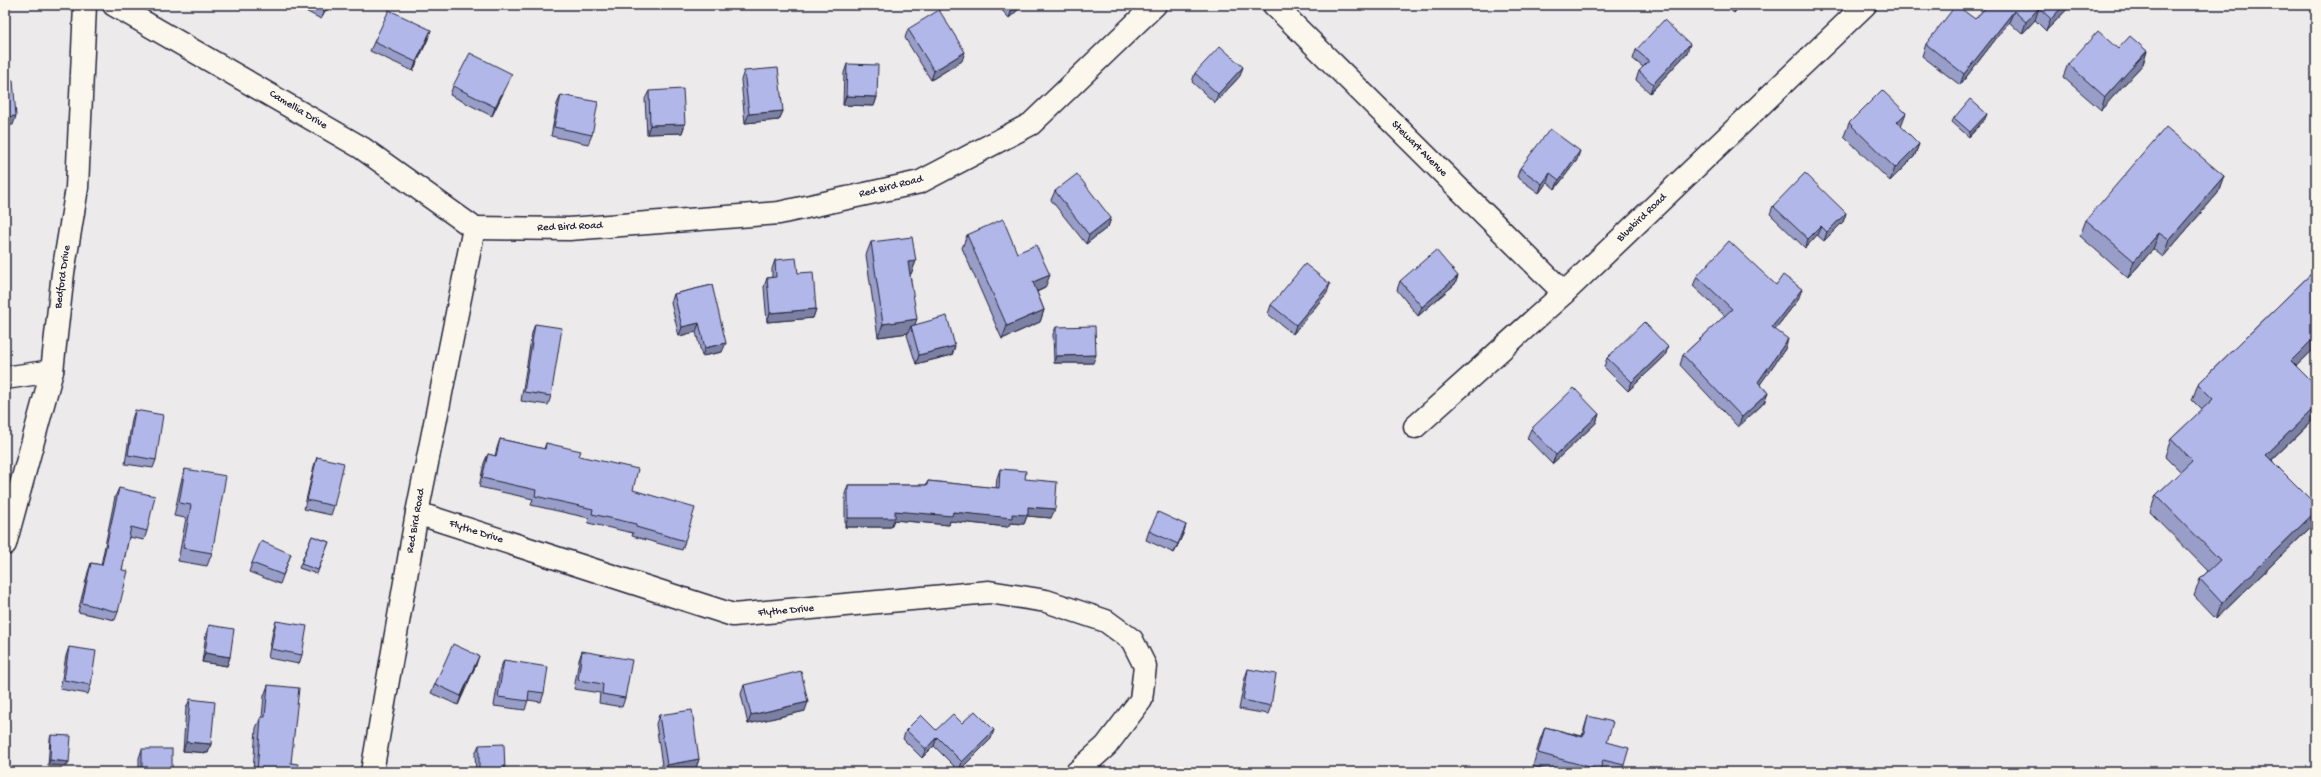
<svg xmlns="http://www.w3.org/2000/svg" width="2321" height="777" font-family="'Gochi Hand',sans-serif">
  <rect width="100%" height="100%" fill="#eceaeb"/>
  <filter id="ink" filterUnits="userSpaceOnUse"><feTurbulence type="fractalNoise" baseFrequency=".025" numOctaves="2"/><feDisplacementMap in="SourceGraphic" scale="8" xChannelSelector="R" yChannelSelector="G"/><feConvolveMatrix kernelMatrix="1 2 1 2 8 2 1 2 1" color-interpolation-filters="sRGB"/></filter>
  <g filter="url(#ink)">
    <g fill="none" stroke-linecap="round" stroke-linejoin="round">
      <g stroke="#22223b" stroke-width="25">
        <g id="street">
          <path d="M114,5l248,143 112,80"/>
          <path d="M1274,5l290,288"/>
          <path d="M474,228l95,1 210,-16 141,-31 111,-58 124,-119"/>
          <path d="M5,378l47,-7"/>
          <path d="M1415,427l149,-134 301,-288"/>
          <path d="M417,513l316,102 256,-23 57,9 60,20 26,19 13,26 -4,34 -35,46 -29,26"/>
          <path d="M5,544l47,-173 11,-98 14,-85 8,-183"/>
          <path d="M372,772l45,-259 57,-285"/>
        </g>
      </g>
      <use href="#street" stroke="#fbf7ec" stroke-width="22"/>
    </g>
    <g fill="#989ec8" stroke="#22223b">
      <path d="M294,5h35l-8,14z"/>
      <path d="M997,5h26l-14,13z"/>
      <path d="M1724,5h16l-6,8z"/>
      <path d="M1988,5h83l-25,26 -11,-11 -13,14 -13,-12 -49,63 -38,-29 4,-12 49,-25z"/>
      <path d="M908,29l54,32 -31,19 -26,-42z"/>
      <path d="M428,39l-15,32 -43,-20 4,-9z"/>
      <path d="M2118,49l29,2 -4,13 -42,46 -38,-33 5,-13z"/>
      <path d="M1636,50l51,3 -37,40 -14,-13 3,-9 4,-4 -10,-8z"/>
      <path d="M847,64l30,33 -3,9 -31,-1 1,-32z"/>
      <path d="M744,71l39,40 -4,9 -34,3 -4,-43z"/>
      <path d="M1195,73l45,3 -25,27 -23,-21z"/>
      <path d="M508,83l-16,33 -42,-21 3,-9z"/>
      <path d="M649,91l36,33 -3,9 -35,1 -2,-35z"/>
      <path d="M561,95l31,40 -4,9 -37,-8 6,-32z"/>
      <path d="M1954,118l31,1 -16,18 -17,-15z"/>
      <path d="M1849,123l52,3 18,18 -5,13 -24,24 -46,-45z"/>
      <path d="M1577,160l-22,29 -8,-7 -8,11 -22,-16 3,-9z"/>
      <path d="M2224,176l-6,17 -55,64 -10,-8 -25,29 -48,-42 6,-16z"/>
      <path d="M1055,191l56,27 -3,9 -22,17 -35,-44z"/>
      <path d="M1773,206l73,7 -3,9 -19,19 -7,-6 -12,13 -35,-34z"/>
      <path d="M967,235l50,18 28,35 -8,4 7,18 -4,12 -38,17 -40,-91z"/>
      <path d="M871,242l45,19 -5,13h-1l5,51 40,21 -3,9 -36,9 -9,-29 1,-2 -30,4 -12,-82z"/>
      <path d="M775,260l23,13 18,36 -3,9 -46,4 -3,-35 3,-9 5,-1v-8z"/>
      <path d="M2316,269v82l-2,-2 -18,17 20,20v31l-44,43 41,65 -97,94 -22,-23 6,-17 8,-8 -58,-59 6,-17 25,-23 -16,-16 6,-17 31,-29 -10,-10 6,-16z"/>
      <path d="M1458,276l-3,8 -37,32 -21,-26 3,-9z"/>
      <path d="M1697,276l79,9 22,15 -23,29 10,20 -25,35 8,9 -4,10 -26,24 -58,-62 3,-10 42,-39 -32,-30z"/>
      <path d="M712,285l10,67 -20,4 -6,-24 -17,4 -8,-33 3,-9z"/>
      <path d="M1327,293l-34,41 -25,-20 3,-9z"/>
      <path d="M535,324l16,72 -3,9 -27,-4 11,-68z"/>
      <path d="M1056,327l37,36h-39l-1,-29z"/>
      <path d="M1668,347l-3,9 -37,35 -24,-24 3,-9z"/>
      <path d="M135,410l21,50 -3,8 -28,-4 7,-45z"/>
      <path d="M1599,414l-3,9 -44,41 -25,-26 4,-9z"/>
      <path d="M500,439l44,10 2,-6 33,13 54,34 52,51 -3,9 -50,-14 1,-3 -45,-10 1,-5 -58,-13 2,-6 -54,-12 5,-24 4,-9 7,2 2,-8z"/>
      <path d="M317,457l17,49 -3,9 -27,-6 10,-43z"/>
      <path d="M185,469l27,84 -5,13 -29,-5 8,-43 -12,-2 7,-34z"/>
      <path d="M1000,469l25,10 26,39 -24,-2 -3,8 -14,-1 -2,4 -58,-6 -1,4 -55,-5 -3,7h-46v-33l3,-9h78l2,-4 68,7 1,-10z"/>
      <path d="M119,488l28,43 -3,9 -15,-3 -7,33 -4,42 -3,8 -37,-8 10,-40 3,-9 10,2 14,-68z"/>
      <path d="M1186,525l-3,9 -9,19 -28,-13 3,-9z"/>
      <path d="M312,536l17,6 -12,32 -18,-6z"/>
      <path d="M291,554l-11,30 -31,-12 3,-9z"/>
      <path d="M276,621l26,34 -3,9 -31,-6 5,-28z"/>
      <path d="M209,625l21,32 -3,9 -25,-4 4,-28z"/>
      <path d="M69,647l22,38 -3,9 -28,-5 6,-33z"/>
      <path d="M582,651l43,47 -3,9 -23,-4 1,-10 -26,-4 5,-29z"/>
      <path d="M504,660l40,33 -3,9 -13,-2 -3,10 -31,-4 6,-37z"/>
      <path d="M476,665l-18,40 -27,-12 4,-9z"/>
      <path d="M1248,669l23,37 -3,8 -29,-5 6,-31z"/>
      <path d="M268,685l23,78 7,9h-45l3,-44 5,-11h1l2,-21z"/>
      <path d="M744,685l61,26 -57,13 -7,-30z"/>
      <path d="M190,699l21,45 -3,9 -25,-2 3,-43z"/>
      <path d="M659,715l40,44 -3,9 -23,4h-10l-7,-48z"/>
      <path d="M1588,716l36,49 -2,7h-68l-21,-6 7,-26 5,-13 37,9z"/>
      <path d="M962,723l29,16 -32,32 -25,-25 -12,12 -19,-19 3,-9h30z"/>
      <path d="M51,735l18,27 -2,4 -19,-1 2,-26z"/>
      <path d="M479,745l26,27h-29l-1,-18z"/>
      <path d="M142,749l30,23h-33v-14z"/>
    </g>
    <g fill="#7c81a3" stroke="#22223b">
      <path d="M327,5h2l-8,14 3,-9z"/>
      <path d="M1016,5h7l-14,13 3,-9z"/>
      <path d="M1737,5h3l-6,8z"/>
      <path d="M2064,5h7l-25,26 5,-12z"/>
      <path d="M2039,8l-4,12 -13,14 4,-12z"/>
      <path d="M2014,11l-5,11 -49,63 4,-11z"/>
      <path d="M431,30l-3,9 -15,32 3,-9z"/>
      <path d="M1690,44l-3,9 -37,40 3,-9z"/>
      <path d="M2147,51l-4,13 -42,46 4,-13z"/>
      <path d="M965,52l-3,9 -31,19 3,-9z"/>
      <path d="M1243,67l-3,9 -25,27 3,-9z"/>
      <path d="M512,74l-4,9 -16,33 3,-9z"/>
      <path d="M846,96l31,1 -3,9 -31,-1z"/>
      <path d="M783,111l-4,9 -34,3 4,-9z"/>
      <path d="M1906,113l-5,13 -4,-4z"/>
      <path d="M1987,114l-2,5 -16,18 1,-5z"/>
      <path d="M16,116l-3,9 -8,1v-9z"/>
      <path d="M685,124l-3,9 -35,1 3,-9z"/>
      <path d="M1919,144l-5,13 -24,24 5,-13z"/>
      <path d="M1580,151l-3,9 -22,29 4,-9z"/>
      <path d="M1550,173l-3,9 -8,11 3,-9z"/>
      <path d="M2224,176l-6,17 -55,64 6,-17z"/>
      <path d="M1846,213l-3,9 -19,19 3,-9z"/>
      <path d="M1111,218l-3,9 -22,17 3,-9z"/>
      <path d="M1821,226l-4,9 -12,13 3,-9z"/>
      <path d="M2159,233l-6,16 -25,29 6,-17z"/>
      <path d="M916,261l-5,13 -8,1 5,-13z"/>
      <path d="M1050,275l-5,13 -17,7 5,-13z"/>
      <path d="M1458,276l-3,8 -37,32 4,-9z"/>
      <path d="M1330,284l-3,9 -34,41 3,-9z"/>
      <path d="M1802,289l-4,11 -30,38 4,-11z"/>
      <path d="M816,309l-3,9 -46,4 3,-9z"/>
      <path d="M1044,310l-4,12 -38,17 5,-13z"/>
      <path d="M917,319l-5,13 -1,-6 -3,7 -30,4 5,-13z"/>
      <path d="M699,323l-3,9 -17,4 3,-9z"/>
      <path d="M2316,336v7l-2,6 -29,28 6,-16z"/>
      <path d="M1788,339l-3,10 -31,44 4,-11z"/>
      <path d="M726,343l-4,9 -20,4 3,-8z"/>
      <path d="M955,346l-3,9 -36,9 3,-9z"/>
      <path d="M1668,347l-3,9 -37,35 4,-9z"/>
      <path d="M1096,355l-3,8h-39l2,-7z"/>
      <path d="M1768,393l-4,10 -26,24 4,-10z"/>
      <path d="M2316,406v11l-56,54 6,-16z"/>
      <path d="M1599,414l-3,9 -44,41 4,-9z"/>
      <path d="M1028,507l27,2 -4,9 -24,-2 -3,8 -14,-1 -2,4 -58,-6 -1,4 -55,-5 -3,7h-46l3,-9 47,-7 117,3z"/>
      <path d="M2316,511v6l-3,8 -97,94 6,-16z"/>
      <path d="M1186,525l-3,9 -9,19 4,-9z"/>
      <path d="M205,653l25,4 -3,9 -25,-4z"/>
      <path d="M479,656l-3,9 -18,40 3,-9z"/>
      <path d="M808,702l-3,9 -57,13 3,-9z"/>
      <path d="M994,730l-3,9 -32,32 3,-9z"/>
      <path d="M937,737l-3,9 -12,12 4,-9z"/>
      <path d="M186,742l25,2 -3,9 -25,-2z"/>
      <path d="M699,759l-3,9 -23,4h-9l3,-7z"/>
      <path d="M50,760l19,2 -2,4 -19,-1z"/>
    </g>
    <g fill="#b1b8e9" stroke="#22223b">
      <path d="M5,5h2l-1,24h-1z"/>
      <path d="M314,5h13l-3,5z"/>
      <path d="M1008,5h8l-4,4z"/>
      <path d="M1956,5l19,14 13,-14h76l-13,14 -12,-11 -13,14 -12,-11 -50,63 -38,-30z"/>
      <path d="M389,10l42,20 -15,32 -42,-20z"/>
      <path d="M939,10l26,42 -31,19 -26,-42z"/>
      <path d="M1664,20l26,24 -37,40 -14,-13 10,-10 -13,-11z"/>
      <path d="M2098,31l20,18 12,-13 17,15 -42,46 -37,-33z"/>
      <path d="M1220,46l23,21 -25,27 -23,-21z"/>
      <path d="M470,53l42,21 -17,33 -42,-21z"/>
      <path d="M847,64l31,1 -1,32 -31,-1z"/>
      <path d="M778,68l5,43 -34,3 -5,-43z"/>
      <path d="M13,80l3,36 -11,1v-36z"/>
      <path d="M683,89l2,35 -35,1 -1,-34z"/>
      <path d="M1882,90l24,23 -9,9 22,22 -24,24 -46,-45z"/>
      <path d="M561,95l37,7 -6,33 -38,-8z"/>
      <path d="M1970,99l17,15 -17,18 -16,-14z"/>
      <path d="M2166,127l58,49 -55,64 -10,-7 -25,28 -48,-41z"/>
      <path d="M1550,129l30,22 -21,29 -9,-7 -8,11 -22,-16z"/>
      <path d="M1805,173l41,40 -19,19 -6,-6 -13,13 -35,-33z"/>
      <path d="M1077,174l34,44 -22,17 -34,-44z"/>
      <path d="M1003,219l14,34 19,-8 14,30 -17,7 11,28 -37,16 -40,-91z"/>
      <path d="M912,237l4,24 -8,1 9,57 -34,5 -12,-82z"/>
      <path d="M1729,241l47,44 7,-10 19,14 -30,38 16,12 -30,43 10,11 -26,24 -59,-62 49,-46 -35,-33z"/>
      <path d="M1436,250l22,26 -36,31 -22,-26z"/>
      <path d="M796,258l2,15 15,-1 3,37 -46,4 -3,-35 9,-1 -1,-17z"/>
      <path d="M1305,264l25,20 -34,41 -25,-20z"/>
      <path d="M2316,269v67l-25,25 25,25v20l-50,49 50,50v6l-94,92 -22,-24 20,-19 -64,-65 36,-34 -21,-22 42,-40 -15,-15z"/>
      <path d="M712,285l14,58 -21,5 -6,-25 -17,4 -8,-33z"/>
      <path d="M947,316l8,30 -36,9 -8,-29z"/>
      <path d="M1644,322l24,25 -36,35 -25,-24z"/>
      <path d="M535,324l27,4 -11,68 -27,-4z"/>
      <path d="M1095,326l1,29 -40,1v-29z"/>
      <path d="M1574,388l25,26 -43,41 -25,-26z"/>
      <path d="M135,410l28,5 -7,45 -28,-5z"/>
      <path d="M500,439l45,10 1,-6 35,8 -2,5 59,13 -5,21 62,18 -10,33 -49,-14v-3l-44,-10 1,-5 -58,-13 1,-6 -54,-12 6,-24 8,2z"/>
      <path d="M317,457l27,6 -10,43 -27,-6z"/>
      <path d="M185,469l41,7 -14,77 -29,-5 8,-43 -12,-2z"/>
      <path d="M1000,469l26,2 -1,8 32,3 -2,27 -27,-2v8l-16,-1v4l-59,-6 -1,4 -57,-5v7h-47v-33h79l1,-4 71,7z"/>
      <path d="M119,488l36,8 -8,35 -16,-4 -9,43 6,1 -10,41 -36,-9 9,-40 11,2z"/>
      <path d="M1158,512l28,13 -8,19 -29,-13z"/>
      <path d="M312,536l17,6 -11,28 -17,-6z"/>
      <path d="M261,541l30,13 -8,21 -31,-12z"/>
      <path d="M276,621l31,5 -5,29 -31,-6z"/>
      <path d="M209,625l25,4 -4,28 -25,-4z"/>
      <path d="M453,644l26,12 -18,40 -26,-12z"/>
      <path d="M69,647l27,4 -5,34 -27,-5z"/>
      <path d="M582,651l50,9 -7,38 -23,-4 1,-10 -25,-4z"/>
      <path d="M504,660l44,7 -4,26 -15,-2 -1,10 -30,-4z"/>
      <path d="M1248,669l28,5 -5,32 -28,-6z"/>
      <path d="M801,671l7,31 -57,13 -7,-30z"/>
      <path d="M268,685l31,3 -8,75 7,1v8h-41l4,-55h4z"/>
      <path d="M190,699l25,3 -4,42 -25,-2z"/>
      <path d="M692,710l7,49 -32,6 -8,-50z"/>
      <path d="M975,711l19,19 -32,32 -25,-25 -11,12 -20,-19 15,-15 15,15 17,-16 9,9z"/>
      <path d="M1588,716l25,6 -6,20 22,6 -5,17 -21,-5 -3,10 -62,-17 7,-26 38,10z"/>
      <path d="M51,735l20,1 -2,26 -19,-2z"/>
      <path d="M504,744l1,28h-26v-27z"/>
      <rect x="142" y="749" width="30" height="23"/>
    </g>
  </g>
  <g text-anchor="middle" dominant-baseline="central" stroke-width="3" stroke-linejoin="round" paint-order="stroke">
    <g font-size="11" fill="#22223b" stroke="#fbf7ec">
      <text transform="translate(298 110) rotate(31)">Camellia Drive</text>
      <text transform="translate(1419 149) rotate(45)">Stewart Avenue</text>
      <text transform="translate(891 187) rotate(-14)">Red Bird Road</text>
      <text transform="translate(1642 218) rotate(-44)">Bluebird Road</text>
      <text transform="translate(570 227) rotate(-2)">Red Bird Road</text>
      <text transform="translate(63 277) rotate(-82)">Bedford Drive</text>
      <text transform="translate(416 521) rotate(-80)">Red Bird Road</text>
      <text transform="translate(476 532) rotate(18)">Flythe Drive</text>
      <text transform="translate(786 611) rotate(-5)">Flythe Drive</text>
    </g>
  </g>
  <rect width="2321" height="777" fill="none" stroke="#fbf7ec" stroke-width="20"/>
  <rect x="10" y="10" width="2301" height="757" fill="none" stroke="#22223b" stroke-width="1.5" filter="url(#ink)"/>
</svg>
